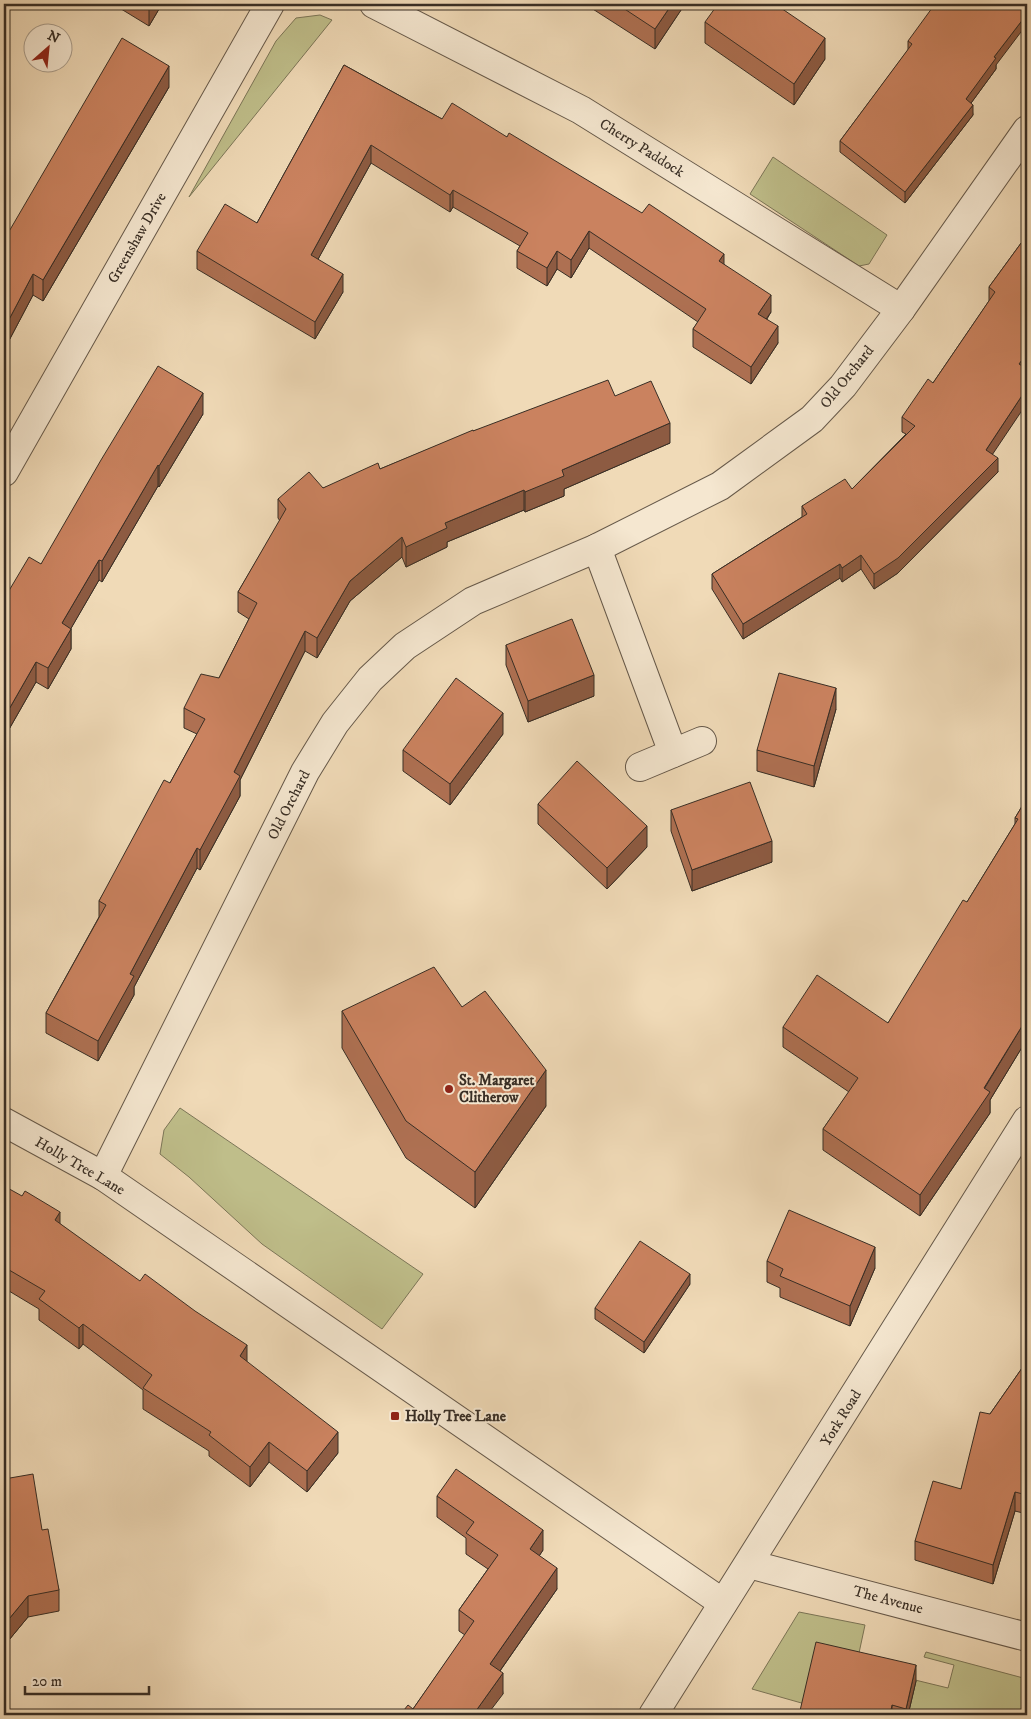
<svg xmlns="http://www.w3.org/2000/svg" width="1031" height="1719" font-family="'IM FELL DW Pica',serif">
  <rect width="100%" height="100%" fill="#f0dab7"/>
  <filter id="stains"><feTurbulence type="fractalNoise" baseFrequency=".004" numOctaves="4"/><feColorMatrix values="0 0 0 0 .2 0 0 0 0 .09 0 0 0 0 .02 0 0 0 .5 -.17"/></filter>
  <radialGradient id="worn" r=".72"><stop offset=".6" stop-color="#630" stop-opacity="0"/><stop offset="1" stop-color="#630" stop-opacity=".3"/></radialGradient>
  <g fill="#bfbe8a" stroke="#7c7658">
    <path d="M320,15l12,5 -143,177 87,-156 20,-23z"/>
    <path d="M773,157l114,78 -18,29 -10,2 -109,-72z"/>
    <path d="M180,1108l243,166 -41,55 -120,-85 -73,-67 -29,-23 4,-24z"/>
    <path d="M799,1612l66,13 -9,42 -51,37 -53,-15z"/>
    <path d="M926,1652l101,27v18l-3,12 3,1v5h-119l3,-36 37,9 6,-23 -30,-8z"/>
  </g>
  <g fill="none" stroke-linecap="round" stroke-linejoin="round">
    <g stroke="#66594a" stroke-width="30">
      <g id="minor">
        <path d="M374,4l207,106 320,199"/>
        <path d="M4,472l266,-468"/>
        <path d="M597,548l76,205"/>
        <path d="M640,767l62,-26"/>
        <path d="M4,1122l99,54 620,427"/>
        <path d="M103,1176l202,-404 30,-49 35,-44 35,-33 68,-45 124,-53 123,-62 92,-67 31,-33 58,-77 126,-179"/>
        <path d="M749,1564l278,73"/>
        <path d="M653,1715l374,-595"/>
      </g>
    </g>
    <use href="#minor" stroke="#f5e7d0" stroke-width="28"/>
  </g>
  <g fill="#ae7052" stroke="#382e25">
    <path d="M113,4h49l-13,22z"/>
    <path d="M585,4h100l-30,45z"/>
    <path d="M705,22l120,37 -31,46 -89,-62z"/>
    <path d="M908,41l88,24v4l-25,34 2,12 -68,88 -65,-51v-11l68,-91z"/>
    <path d="M344,65l98,54 65,18 217,127 47,48 -4,7 11,24 -27,41 -58,-37v-18l5,-7 -109,-74 -18,30 -14,-9 -10,17 -30,-18v-17l3,-5 -67,-39 -3,5 -79,-49 -53,96 25,33 -28,47 -118,-70v-18l60,-28z"/>
    <path d="M169,87l-126,214 -10,-6 -29,55v-110z"/>
    <path d="M1027,235v132l-35,87 6,18 -100,101 -24,16 -13,-20 -19,13 -2,-4 -97,61 -31,-50v-15l90,-57v-11l50,-17 54,-55 -4,-2v-15l31,-34 56,-82v-14z"/>
    <path d="M615,396l55,47 -106,46v7l-39,16 -1,-2 -77,32v5l-41,20 -4,-10 -52,44 -33,57 -12,-7 -65,129v16l-40,74 -3,-2 -63,119v8l-36,66 -52,-28v-20l53,-96v-16l71,-118 27,-49 -13,-6v-20l35,-30 30,-59 -11,-7v-20l42,-71 -2,-3v-19l45,-11 57,-19 93,-38z"/>
    <path d="M203,414l-44,73 -1,-1 -56,96 -3,-2 -28,48v21l-23,40 -12,-7 -32,56v-139l37,-35z"/>
    <path d="M506,645l88,51 -66,26 -22,-57z"/>
    <path d="M836,709l-22,78 -57,-16v-21z"/>
    <path d="M503,734l-53,71 -47,-34v-21z"/>
    <path d="M1027,798v241l-37,61v13l-70,103 -97,-66v-21l26,-37 -66,-45v-20l105,-4 79,-121 48,-78v-6z"/>
    <path d="M538,804l109,43 -40,42 -69,-65z"/>
    <path d="M671,810l101,52 -80,29 -21,-60z"/>
    <path d="M462,1007l84,99 -71,102 -69,-50 -64,-110v-37z"/>
    <path d="M4,1186l56,38 187,138 91,91 -31,39 -38,-30 -19,25 -41,-31v-5l-66,-42v-19l-60,-46 -4,5 -40,-29v-11l-35,-21z"/>
    <path d="M767,1261l108,7 -25,58 -70,-29v-9l-13,-6z"/>
    <path d="M690,1284l-46,69 -49,-34v-11z"/>
    <path d="M1027,1361v153l-12,-3 -22,73 -78,-24v-19l46,-52 29,-75z"/>
    <path d="M437,1496l106,54 -4,6 18,33 -57,82 3,23 -90,15 52,-74 -6,-4v-21l29,-41 -22,-15v-16l-29,-21z"/>
    <path d="M42,1530l17,60v21l-31,6 -24,29z"/>
    <path d="M916,1681l-8,34h-109z"/>
  </g>
  <g fill="#8d5b42" stroke="#382e25">
    <path d="M150,4h12l-13,22v-21z"/>
    <path d="M672,4h13l-30,45v-20z"/>
    <path d="M1027,14v10l-31,41v4l-30,41v-11l28,-42z"/>
    <path d="M825,38v21l-31,46v-21z"/>
    <path d="M169,66v21l-126,214v-21z"/>
    <path d="M973,105v10l-68,88v-11z"/>
    <path d="M371,145v18l-60,109v-17z"/>
    <path d="M453,190v17l-3,5v-17z"/>
    <path d="M589,231v17l-18,30v-18z"/>
    <path d="M557,251v18l-10,17v-18z"/>
    <path d="M724,254v18l-5,-11z"/>
    <path d="M33,274v21l-29,55v-21z"/>
    <path d="M343,274v18l-28,47v-17z"/>
    <path d="M771,295v17l-13,19v-17z"/>
    <path d="M778,326v17l-27,41v-17z"/>
    <path d="M1027,353v14l-8,11v-14z"/>
    <path d="M1027,388v15l-41,61v-14z"/>
    <path d="M203,393v21l-44,73v-21z"/>
    <path d="M670,423v20l-106,46v7l-39,16v-20l37,-22z"/>
    <path d="M998,458v14l-100,101 -24,16v-15z"/>
    <path d="M158,465v21l-56,96v-21z"/>
    <path d="M524,490v20l-77,32v5l-41,20v-20l39,-24z"/>
    <path d="M402,537v20l-52,44 -33,57v-20l33,-57z"/>
    <path d="M861,555v14l-19,13v-14z"/>
    <path d="M99,560v20l-37,64v-21z"/>
    <path d="M840,564v14l-97,61v-15z"/>
    <path d="M71,629v20l-23,40v-21z"/>
    <path d="M305,631v20l-65,129v16l-40,74v-20l34,-78z"/>
    <path d="M36,662v20l-32,56v-20z"/>
    <path d="M594,675v21l-66,26v-21z"/>
    <path d="M836,688v21l-22,78v-21z"/>
    <path d="M503,713v21l-53,71v-21z"/>
    <path d="M647,826v21l-40,42v-21z"/>
    <path d="M772,841v21l-80,29v-21z"/>
    <path d="M197,848v20l-63,119v8l-36,66v-20l32,-67z"/>
    <path d="M1027,1018v21l-37,61v13l-70,103v-21z"/>
    <path d="M546,1070v36l-71,102v-36z"/>
    <path d="M60,1212v21l-5,-13z"/>
    <path d="M875,1247v21l-25,58v-20z"/>
    <path d="M690,1274v10l-46,69v-11z"/>
    <path d="M83,1324v20l-4,5v-21z"/>
    <path d="M247,1345v21l-7,-10z"/>
    <path d="M338,1432v21l-31,39v-21z"/>
    <path d="M269,1442v20l-19,25v-20z"/>
    <path d="M1015,1492v19l-22,73v-19z"/>
    <path d="M543,1530v20l-13,20v-21z"/>
    <path d="M557,1568v21l-67,96v-21z"/>
    <path d="M28,1596v21l-24,29v-21z"/>
    <path d="M916,1665v16l-8,34h-2v-6z"/>
    <path d="M503,1673v21l-16,21h-14z"/>
    <path d="M892,1705v10h-2z"/>
  </g>
  <g fill="#ca825f" stroke="#382e25">
    <path d="M617,4h55l-17,25z"/>
    <path d="M718,4h57l50,34 -31,46 -89,-62z"/>
    <path d="M935,4h92v10l-33,43 2,1 -30,41 7,6 -68,87 -65,-51 72,-97 -4,-3z"/>
    <path d="M122,38l47,28 -126,214 -10,-6 -29,55v-89z"/>
    <path d="M344,65l98,54 10,-16 55,34 2,-4 133,80 7,-9 75,50 -5,7 52,34 -13,19 20,12 -27,41 -58,-38 13,-20 -117,-78 -18,29 -14,-9 -10,17 -30,-17 11,-18 -75,-43 -3,5 -79,-50 -60,110 32,19 -28,48 -118,-71 28,-47 32,19z"/>
    <path d="M1027,235v118l-8,11 8,5v19l-41,62 12,8 -100,100 -24,16 -13,-19 -19,13 -2,-4 -97,60 -31,-50 95,-60 -5,-8 43,-27 7,10 63,-63 -13,-9 26,-38 5,4 62,-91 -6,-5z"/>
    <path d="M158,366l45,27 -44,73 -1,-1 -56,96 -3,-1 -37,63 9,6 -23,39 -12,-6 -32,56v-119l25,-42 12,7 60,-104z"/>
    <path d="M608,380l7,16 36,-15 19,42 -108,47 2,6 -39,16 -1,-2 -79,33 2,5 -41,19 -4,-10 -52,44 -33,57 -12,-7 -71,141 6,4 -40,74 -3,-2 -67,126 4,2 -36,65 -52,-28 60,-108 -7,-4 65,-121 6,3 35,-64 -21,-11 17,-34 18,4 38,-75 -19,-11 48,-83 -8,-10 31,-27 14,16 55,-25 2,6 93,-39v1z"/>
    <path d="M572,619l22,56 -66,26 -22,-56z"/>
    <path d="M779,673l57,15 -22,78 -57,-16z"/>
    <path d="M456,678l47,35 -53,71 -47,-34z"/>
    <path d="M577,761l70,65 -40,42 -69,-64z"/>
    <path d="M750,782l22,59 -80,29 -21,-60z"/>
    <path d="M1027,798v220l-43,70 6,4 -70,103 -97,-66 35,-51 -75,-51 34,-52 71,48 75,-123 4,2 51,-83 -3,-1z"/>
    <path d="M434,967l28,40 23,-16 61,79 -71,102 -69,-51 -64,-110z"/>
    <path d="M4,1186l18,10 3,-5 35,21 -5,8 85,61 5,-7 50,37 52,34 -7,11 98,76 -31,39 -38,-29 -19,25 -41,-32 2,-3 -68,-44 9,-13 -69,-51 -4,4 -40,-29 6,-8 -41,-24z"/>
    <path d="M789,1210l86,37 -25,59 -70,-30 3,-7 -16,-8z"/>
    <path d="M640,1241l50,33 -46,68 -49,-34z"/>
    <path d="M1027,1361v134l-12,-3 -22,73 -78,-24 18,-60 28,8 19,-77 10,2z"/>
    <path d="M456,1469l87,61 -13,19 27,19 -67,96 13,9 -30,42h-73l8,-10 5,4 61,-88 -15,-11 39,-55 -32,-22 8,-11 -37,-26z"/>
    <path d="M4,1473l6,5 23,-4 9,56 6,-1 11,61 -31,6 -24,29z"/>
    <path d="M816,1642l100,23 -10,44 -14,-4 -2,10h-91z"/>
  </g>
  <g fill="#8f2418" stroke="#f5e7d0" stroke-width="2">
    <circle cx="449" cy="1089" r="5"/>
    <rect x="390" y="1411" width="10" height="10" rx="2.5"/>
  </g>
  <g text-anchor="middle" dominant-baseline="central" stroke-width="4" stroke-linejoin="round" paint-order="stroke">
    <g font-size="15" fill="#382e25" stroke="#f5e7d0">
      <text transform="translate(642 148) rotate(32)">Cherry Paddock</text>
      <text transform="translate(137 238) rotate(-60)">Greenshaw Drive</text>
      <text transform="translate(847 377) rotate(-51)">Old Orchard</text>
      <text transform="translate(289 805) rotate(-63)">Old Orchard</text>
      <text transform="translate(80 1166) rotate(30)">Holly Tree Lane</text>
      <text transform="translate(841 1418) rotate(-58)">York Road</text>
      <text transform="translate(888 1600) rotate(15)">The Avenue</text>
    </g>
    <g font-size="15" font-weight="bold" fill="#382e25" stroke="#f5e7d0" text-anchor="start">
      <text x="459" y="1080">St. Margaret<tspan x="459" dy="17">Clitherow</tspan></text>
      <text x="405" y="1416">Holly Tree Lane</text>
    </g>
  </g>
  <rect width="1031" height="1719" fill="none" stroke="#f0dab7" stroke-width="20"/>
  <rect x="5" y="5" width="1021" height="1709" fill="none" stroke="#382e25" stroke-width="2.5"/>
  <rect x="10" y="10" width="1011" height="1699" fill="none" stroke="#382e25"/>
  <g transform="translate(48 48) rotate(27)"><circle r="24" fill="#f5e7d0" stroke="#a99d8c"/>
  <path d="M0-4L9 19L0 12L-9 19Z" fill="#8f2418"/>
  <text y="-8" font-size="14" font-weight="bold" text-anchor="middle" fill="#382e25">N</text>
  </g>
  <path d="M25 1686v8h124v-8" fill="none" stroke="#382e25" stroke-width="2.5"/>
  <text x="32" y="1686" font-size="15" fill="#382e25" stroke="#f5e7d0" stroke-width="4" paint-order="stroke">20 m</text>
  <rect width="100%" height="100%" filter="url(#stains)"/>
  <rect width="100%" height="100%" fill="url(#worn)"/>
</svg>
